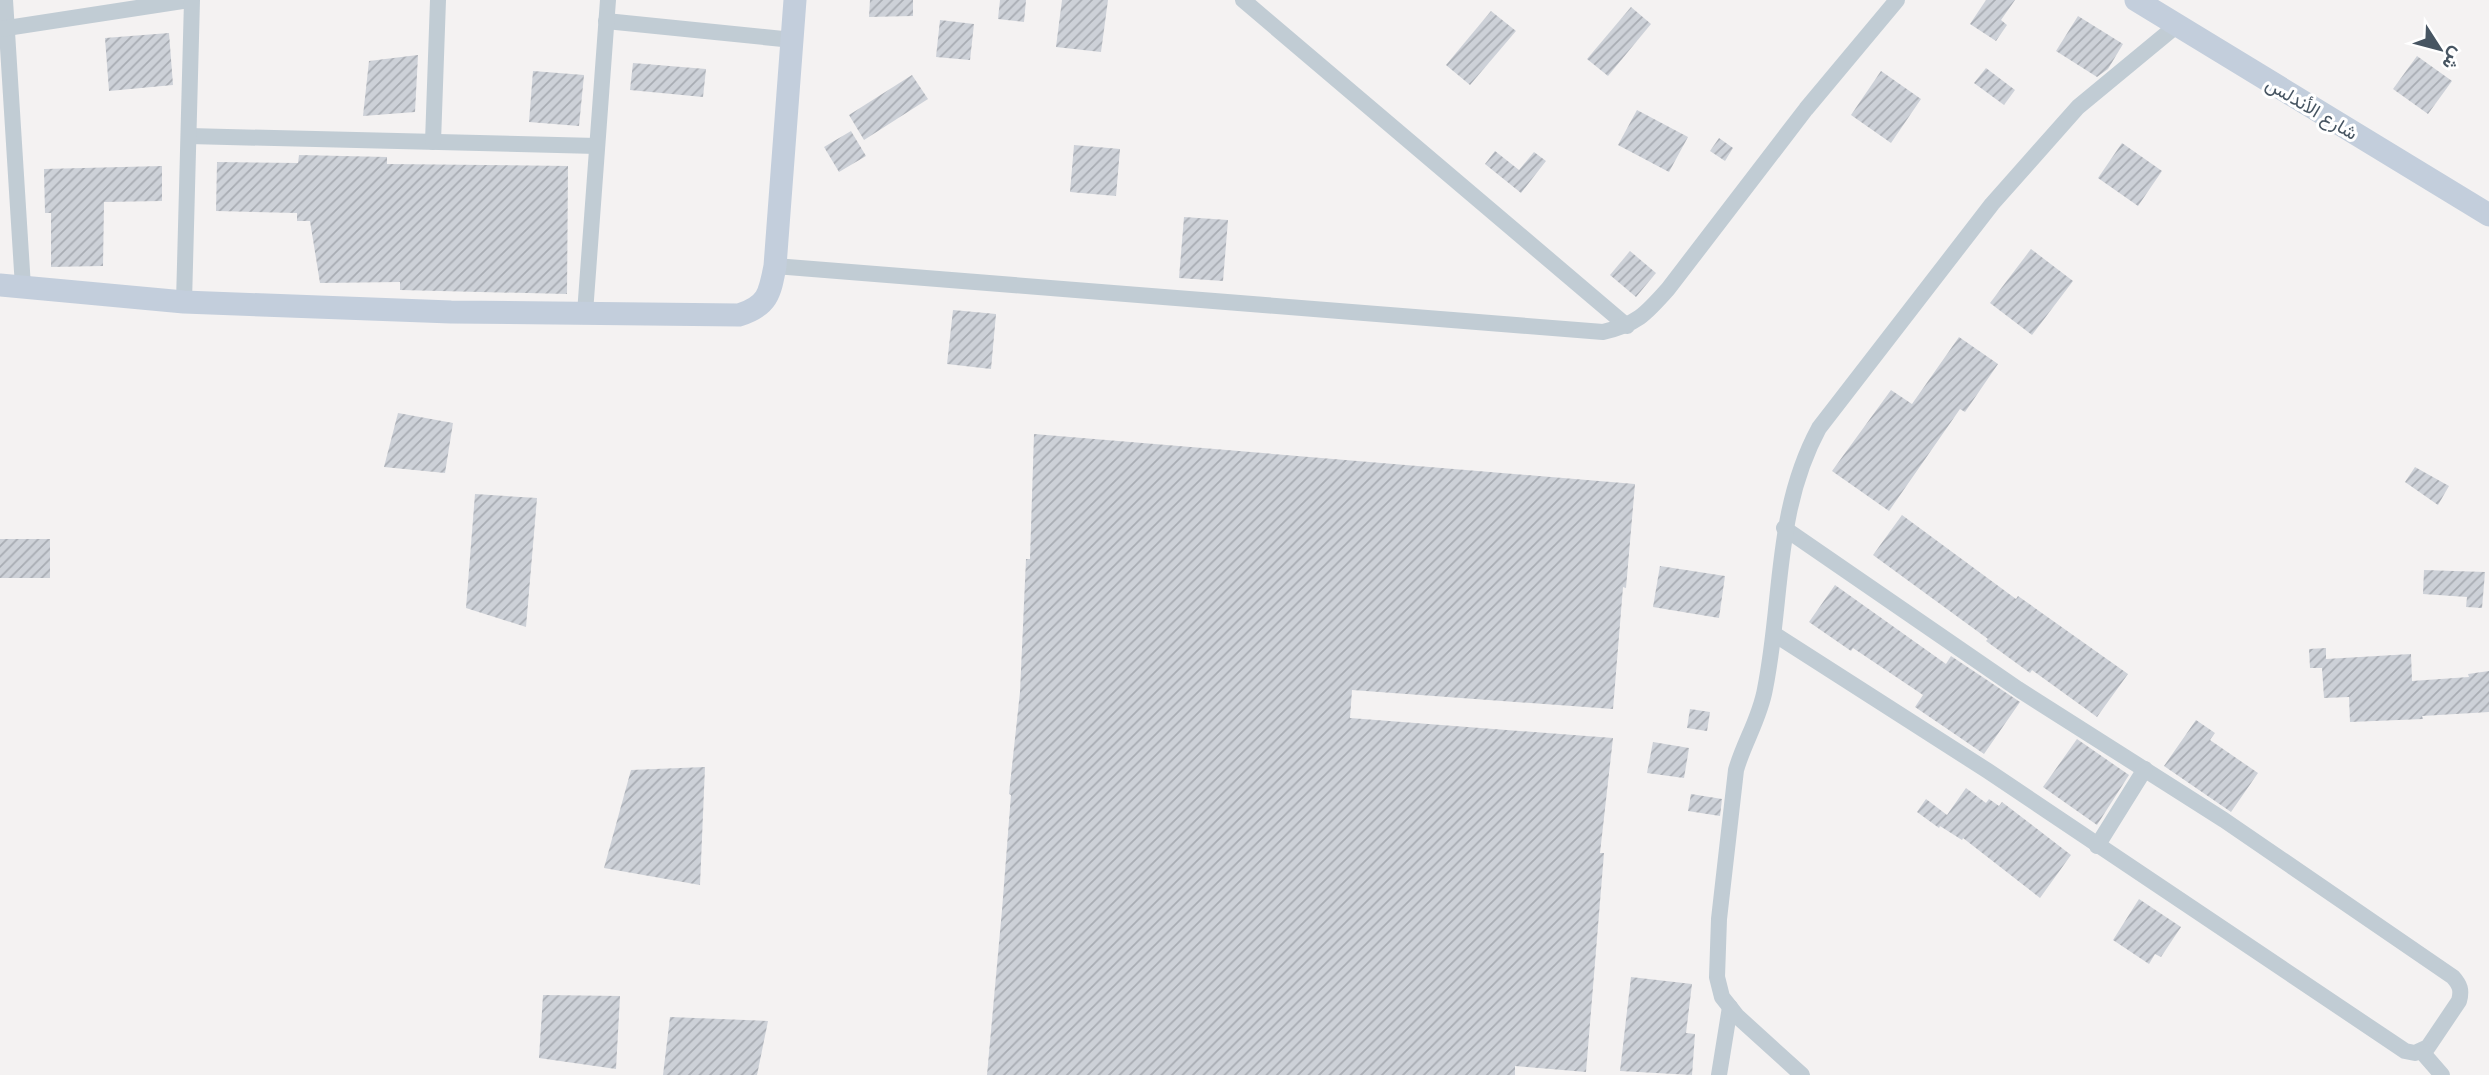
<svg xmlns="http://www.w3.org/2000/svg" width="2489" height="1075" font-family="Quicksand,Vazirmatn,sans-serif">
  <defs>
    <pattern id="building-hatch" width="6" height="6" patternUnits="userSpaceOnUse" patternTransform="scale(1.75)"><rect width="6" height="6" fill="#cdd1d8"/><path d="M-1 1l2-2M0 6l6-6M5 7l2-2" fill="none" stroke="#a8acb3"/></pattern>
  </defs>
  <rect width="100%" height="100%" fill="#f4f2f2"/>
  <g fill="url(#building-hatch)">
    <path d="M870,0h43v16l-44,1z"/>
    <path d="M1000,0h26l-2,22 -26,-3z"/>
    <path d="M1062,0h46l-7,52 -45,-5z"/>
    <path d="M1986,0h29l-14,20 6,5 -11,16 -26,-17z"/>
    <path d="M1631,7l20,17 -43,52 -21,-17z"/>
    <path d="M1491,11l25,20 -46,54 -24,-20z"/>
    <path d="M2078,16l45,28 -15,25 -11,8 -41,-26z"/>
    <path d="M940,20l34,4 -4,36 -34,-3z"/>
    <path d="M169,33l4,52 -64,6 -4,-53z"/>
    <path d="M418,55l-3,57 -52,4 6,-55z"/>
    <path d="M2417,56l35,25 -24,33 -35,-25z"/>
    <path d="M633,63l73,6 -3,28 -73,-7z"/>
    <path d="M1986,68l29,22 -11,15 -30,-22z"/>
    <path d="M533,71l51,4 -5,51 -50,-4z"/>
    <path d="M1881,71l40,28 -30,44 -40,-28z"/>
    <path d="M912,75l16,24 -64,41 -15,-25z"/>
    <path d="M1637,110l51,27 -19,35 -51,-27z"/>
    <path d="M851,131l15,25 -27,16 -15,-25z"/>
    <path d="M1719,138l14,10 -8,13 -15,-10z"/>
    <path d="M2122,143l40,28 -24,35 -40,-28z"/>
    <path d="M1074,145l46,4 -4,47 -46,-4z"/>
    <path d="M1495,151l24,19 15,-18 12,9 -25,32 -36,-29z"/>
    <path d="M299,155l88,2v7l181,2 -1,128 -167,-4v-8l-80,1 -10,-62h-13v-8l-81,-2 1,-49 81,1z"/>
    <path d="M162,166v35l-58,1 -1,64 -52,1v-54h-6l-1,-44z"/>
    <path d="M1184,217l44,3 -5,61 -44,-3z"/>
    <path d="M2031,249l42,32 -41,54 -42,-32z"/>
    <path d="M1630,251l26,22 -20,24 -26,-22z"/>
    <path d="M953,310l43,4 -5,55 -44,-5z"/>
    <path d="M1959,337l39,27 -33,48 -5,-3 -71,102 -57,-40 59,-81 21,14z"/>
    <path d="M398,413l55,10 -8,50 -61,-6z"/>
    <path d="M1034,434l601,50 -9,104 -3,-1 -10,122 -261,-19 -2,28 263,20 -13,115h4l-18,219 -71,-6v9h-528l15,-165 9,-115 -2,-1 11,-102 6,-133h4z"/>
    <path d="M2415,467l34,19 -11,19 -33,-23z"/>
    <path d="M475,494l62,4 -11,129 -60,-19z"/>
    <path d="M1902,515l114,84 2,-3 110,78 -31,43 -65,-47 -2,3 -44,-32 2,-2 -115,-84z"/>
    <rect x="0" y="539" width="50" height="39"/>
    <path d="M1660,566l65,10 -6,42 -66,-11z"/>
    <path d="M2424,570l61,2 -3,36 -16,-1 1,-10 -44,-3z"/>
    <path d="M1835,585l111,79 5,-8 69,46 -36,52 -69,-47 8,-12 -70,-47 -2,3 -42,-29z"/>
    <path d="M2326,648v11l85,-5 1,27 57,-4 -1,-3 21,-3v41l-67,4 1,3 -73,3 -1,-25 -25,1 -2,-30h-12l-1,-19z"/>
    <path d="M1690,709l20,3 -3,19 -20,-3z"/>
    <path d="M2196,720l19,13 -5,7 48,33 -27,39 -67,-46z"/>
    <path d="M2077,739l52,36 -32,50 -54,-38z"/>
    <path d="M1653,742l36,6 -5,30 -37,-5z"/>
    <path d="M705,767l-5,118 -96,-17 27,-98z"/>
    <path d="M1966,788l20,15 3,-4 10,7 3,-4 69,53 -31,43 -77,-60 -1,2 -22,-14 -1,2 -22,-16 9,-13 21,16z"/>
    <path d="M1691,794l31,5 -2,17 -32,-5z"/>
    <path d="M2139,899l42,28 -20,30 -6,-3 -6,10 -36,-24z"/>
    <path d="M1631,977l61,7 -6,49 9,1 -3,41 -72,-4z"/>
    <path d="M543,995l77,1 -4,73 -77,-11z"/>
    <path d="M670,1017l98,4 -11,54h-94z"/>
  </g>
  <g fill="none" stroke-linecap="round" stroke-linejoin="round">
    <g stroke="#c1ccd4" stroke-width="16">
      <path d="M5,0l18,287"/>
      <path d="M1243,0l384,326"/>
      <path d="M606,21l187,19"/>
      <path d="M0,29l189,-29"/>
      <path d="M189,136l408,10"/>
      <path d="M433,142l5,-142"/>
      <path d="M775,266l828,66c34,-8 42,-17 65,-43l138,-180 91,-109"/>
      <path d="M184,302l8,-302"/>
      <path d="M585,313l23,-313"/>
      <path d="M1774,634l214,137 417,280 10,2 13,-6 31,-46c3,-11 1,-16 -6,-24l-229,-157 -206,-131 -234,-161"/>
      <path d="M2097,846l48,-77"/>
      <path d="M2422,1052l20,23"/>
      <path d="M1719,1075l11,-68"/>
      <path d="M1802,1075l-65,-59 -15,-19 -5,-20 2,-58 17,-149c8,-28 24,-52 29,-81 18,-89 9,-178 54,-261l173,-224 86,-97 98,-81"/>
    </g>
    <g stroke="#c3cedc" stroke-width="23">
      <path d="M2136,0l353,215"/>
      <path d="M0,285l184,17 267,10 288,3c29,-9 31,-22 36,-49l20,-266"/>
    </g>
  </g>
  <g text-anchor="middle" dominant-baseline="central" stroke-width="6" stroke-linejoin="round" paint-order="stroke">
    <g font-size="19" fill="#475562" stroke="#fff">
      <text transform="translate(2312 108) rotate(31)">شارع الأندلس</text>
    </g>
  </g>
  <g transform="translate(2440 49) rotate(126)" stroke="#ffffff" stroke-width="5" paint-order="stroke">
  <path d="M0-5L12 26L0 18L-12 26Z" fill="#475562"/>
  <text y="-10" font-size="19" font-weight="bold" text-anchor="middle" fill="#475562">ش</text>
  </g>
</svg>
